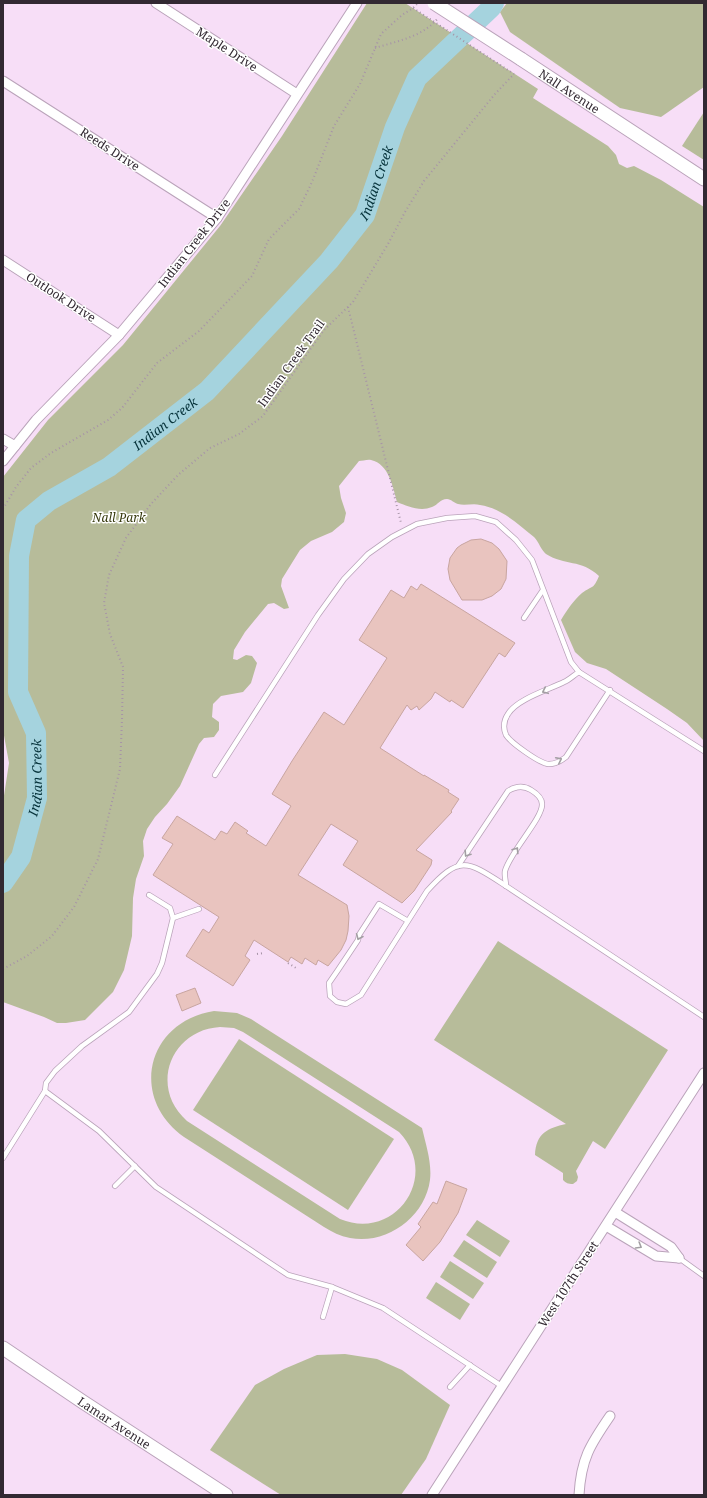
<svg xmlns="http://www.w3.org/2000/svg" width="707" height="1498" font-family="'Noto Serif',serif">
  <rect width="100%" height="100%" fill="#f7def7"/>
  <g fill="#b7bc9a" fill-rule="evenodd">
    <path d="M367,3h38l133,86 -5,9 75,48 8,9 3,9 8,4 7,-2 27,14 43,27v534l-17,-18 -20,-14 -61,-40 -19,-6 -12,-11 -14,-32c6,-10 12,-19 21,-27 11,-8 11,-3 17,-17 -18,-17 -34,-10 -53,-22 -5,-4 -7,-12 -12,-17 -16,-13 -33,-29 -54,-32 -7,-2 -15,1 -22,-1 -4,-1 -7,-5 -11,-5 -7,0 -9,6 -15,8 -12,5 -25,-1 -35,-5 -4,-15 -8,-38 -26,-42 -3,-1 -9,1 -12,1l-20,25 2,12 5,15 -2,9 -12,10 -21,9 -11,9 -18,29 -1,7 8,22 -5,1 -10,-6 -6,1 -23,28 -11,18 -1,9 4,1 9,-5 6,1 5,7 -6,20 -8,9 -22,4 -8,8 -1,13 7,5v8l-5,7 -10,1 -5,6 -19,42 -13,18 -12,13 -8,12 -4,12 1,15 -8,23 -3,19 -1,38 -8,34 -11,22 -28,28 -19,3h-9l-13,-6 -41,-15v-200l6,-39 -6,-33v-253l45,-57 75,-75 97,-119 62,-90z"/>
    <path d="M507,3h197v84l-43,30 -41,-9 -110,-76 -10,-20z"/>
    <path d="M704,112v48l-22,-14z"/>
    <path d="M498,941l170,109 -63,99 -12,-8 -17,30 2,6 -1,4 -4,3c-5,0 -7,-1 -10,-4v-7l-28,-18c1,-22 13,-27 31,-31l-132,-84z"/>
    <path d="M214,1011l23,2 14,6 171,109c4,17 10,35 8,52 -5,37 -43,65 -80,58 -10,-2 -18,-6 -26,-11l-140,-90c-55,-39 -38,-115 30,-126zM220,1027l14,1 9,4 156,100c42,43 -3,110 -59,87l-153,-98c-38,-33 -17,-91 33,-94z"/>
    <path d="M239,1039l155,100 -46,71 -155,-100z"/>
    <path d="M477,1220l33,21 -10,16 -34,-22z"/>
    <path d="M464,1240l33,22 -10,16 -34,-22z"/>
    <path d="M450,1261l34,22 -11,16 -33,-22z"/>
    <path d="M436,1282l34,22 -10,16 -34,-22z"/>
    <path d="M345,1354l32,5 25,11 48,35 -24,54 -25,36h-120l-71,-45 45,-65 29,-16 33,-14z"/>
  </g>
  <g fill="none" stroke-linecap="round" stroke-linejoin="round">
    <path stroke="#a5d3de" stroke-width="20" id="s1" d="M3,883l18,-26 16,-59 -1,-65 -18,-41 1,-136 7,-36 23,-19 60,-34 98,-76 122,-130 36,-46 30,-88 22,-49 74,-70 3,-5"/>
  </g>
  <g fill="#e9c4bf" stroke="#c8a5a0">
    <path d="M481,539l11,4 7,6 8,12 -1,18 -5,10 -9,7 -10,4h-20l-12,-20 -2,-11 2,-11 7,-10 4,-3 10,-5z"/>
    <path d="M421,584l94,59 -10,14 -6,-4 -36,55 -12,-8 -1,2 -15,-10 -4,7 -12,11 -2,-4 -6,4 -4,-5 -27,43 44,28v-1l25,15 -1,2 11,7 -8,12 1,1 -36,38 16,10 -1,5 -17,26 -12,12 -59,-38 15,-24 -27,-17 -33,51 49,30 2,11 -1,15 -2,9 -5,10 -13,16 -10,-6 -2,5 -11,-7 -3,6 -11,-7 -3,5 -34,-22 -9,16 5,4 -17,26 -47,-30 17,-27 6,4 10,-16 -66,-42 20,-31 -11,-6 15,-22 38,24 6,-9 6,3 8,-12 13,9 -2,2 20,13 25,-40 -19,-12 20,-33 32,-49 20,13 43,-67 -28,-18 32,-50 13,8 7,-12 6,4z"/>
    <path d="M195,988l6,15 -19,8 -6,-16z"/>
    <path d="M446,1181l21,8 -9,24 -18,29 -17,19 -17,-16 15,-18 -3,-3 15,-22 4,2z"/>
  </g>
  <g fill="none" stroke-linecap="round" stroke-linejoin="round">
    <g stroke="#baa3ba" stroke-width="6">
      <g id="lane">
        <path d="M524,618l19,-28"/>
        <path d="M579,672c-5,3 -10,8 -15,10 -16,8 -47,17 -56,32 -4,6 -5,14 -2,21 4,7 34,29 43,29 6,0 12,-3 17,-7l44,-67"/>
        <path d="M215,775l103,-160 26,-36 24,-25 24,-17 25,-13 30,-6 28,-2 21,6 20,18 16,20 39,102 8,10 125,79"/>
        <path d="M458,866l50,-75c8,-5 15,-6 23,-1 5,3 11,7 11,14 1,14 -32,48 -37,67 -1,4 1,10 1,15"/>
        <path d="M149,895l21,13 3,10"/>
        <path d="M408,921l-29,-17 -20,31 -1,5 -20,30 -9,13 1,13 7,6 9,2 15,-9 66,-104c32,-35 39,-31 76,-7l201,133"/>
        <path d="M45,1091l1,-8 9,-12 27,-25 47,-34 28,-38 5,-11 11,-45 26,-9"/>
        <path d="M3,1158l42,-67 54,40 57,56 132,88 44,12 51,21 120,79"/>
        <path d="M115,1186l20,-20"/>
        <path d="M679,1258l25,18"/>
        <path d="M323,1317l9,-30"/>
        <path d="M450,1387l20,-22"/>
      </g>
    </g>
    <g stroke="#baa3ba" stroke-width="11">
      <g id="street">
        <path d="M156,3l141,91"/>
        <path d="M3,81l214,137"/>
        <path d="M3,260l116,75"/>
        <path d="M3,439l12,7"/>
        <path d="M3,461l33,-41 83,-85 98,-117 140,-215"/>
        <path d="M615,1212l56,35 8,11"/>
        <path d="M606,1226l50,30 23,2"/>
        <path d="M432,1495l272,-422"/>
        <path d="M579,1495c2,-36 11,-50 31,-79"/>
      </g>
    </g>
    <g stroke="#baa3ba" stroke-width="15">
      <g id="secondary">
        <path id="s2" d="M521,59l183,120"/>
        <path id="s3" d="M3,1348l80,54 143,93"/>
      </g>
    </g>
    <g stroke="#a794a7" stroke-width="2" stroke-dasharray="1 3" stroke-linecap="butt">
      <path d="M375,48c22,-7 48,-11 63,-30"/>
      <path d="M348,307l53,216"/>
      <path d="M3,509l13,-22 15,-19 20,-15 57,-33 14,-12 35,-45 42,-32 53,-55 17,-37 30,-30 13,-27 22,-56 26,-42 21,-50 21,-19 11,-7 5,-5"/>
      <path d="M257,954l7,-1"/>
      <path d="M288,963l8,5"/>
      <path d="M3,969l24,-13 25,-20 22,-29 24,-48 22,-90 2,-49 1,-53 -13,-33 -6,-31 5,-28 17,-37 25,-34 27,-29 32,-27 29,-14 24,-18 61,-86 29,-28 35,-58 17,-32 19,-31 71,-87 19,-20"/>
    </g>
    <use href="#lane" stroke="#fff" stroke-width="4.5"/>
    <use href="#street" stroke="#fff" stroke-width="9"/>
    <use href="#secondary" stroke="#fff" stroke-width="13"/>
    <g stroke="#baa3ba" stroke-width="15" stroke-linecap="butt">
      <path id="secondary-bridge" d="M434,3l87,56"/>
    </g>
    <path stroke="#a794a7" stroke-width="2" stroke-dasharray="1 3" stroke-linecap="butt" d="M413,8l101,66"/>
    <use href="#secondary-bridge" stroke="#fff" stroke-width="13"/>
  </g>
  <defs><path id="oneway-chevron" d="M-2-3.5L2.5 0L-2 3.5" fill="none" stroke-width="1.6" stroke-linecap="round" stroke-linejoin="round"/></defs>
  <g stroke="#a39fa3">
    <use href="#oneway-chevron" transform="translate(545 691) rotate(155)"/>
    <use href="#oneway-chevron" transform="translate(559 760) rotate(-26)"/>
    <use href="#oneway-chevron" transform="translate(516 850) rotate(-57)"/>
    <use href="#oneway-chevron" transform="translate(467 854) rotate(123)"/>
    <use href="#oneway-chevron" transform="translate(359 937) rotate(113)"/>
    <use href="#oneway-chevron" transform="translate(639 1246) rotate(31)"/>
  </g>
  <g text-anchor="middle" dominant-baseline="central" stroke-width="3" stroke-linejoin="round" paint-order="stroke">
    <g font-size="12" fill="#322932" stroke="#fff">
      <text transform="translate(227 49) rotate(33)">Maple Drive</text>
      <text stroke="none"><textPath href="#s2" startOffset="58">Nall Avenue</textPath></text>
      <text transform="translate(110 149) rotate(33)">Reeds Drive</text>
      <text transform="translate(194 243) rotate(-52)">Indian Creek Drive</text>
      <text transform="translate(61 297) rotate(33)">Outlook Drive</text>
      <text transform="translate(291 363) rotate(-54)">Indian Creek Trail</text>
      <text transform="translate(568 1284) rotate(-57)">West 107th Street</text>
      <text stroke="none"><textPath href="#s3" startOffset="134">Lamar Avenue</textPath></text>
    </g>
    <g font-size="12" font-style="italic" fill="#373a0e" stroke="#fff">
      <text x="119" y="517">Nall Park</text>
    </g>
    <g font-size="13" font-style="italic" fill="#06333b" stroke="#fff">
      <text stroke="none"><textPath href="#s1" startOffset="869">Indian Creek</textPath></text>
      <text stroke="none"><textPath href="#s1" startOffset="545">Indian Creek</textPath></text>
      <text stroke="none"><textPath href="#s1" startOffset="113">Indian Creek</textPath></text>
    </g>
  </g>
  <rect width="707" height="1498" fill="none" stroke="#322932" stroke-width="8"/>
</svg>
